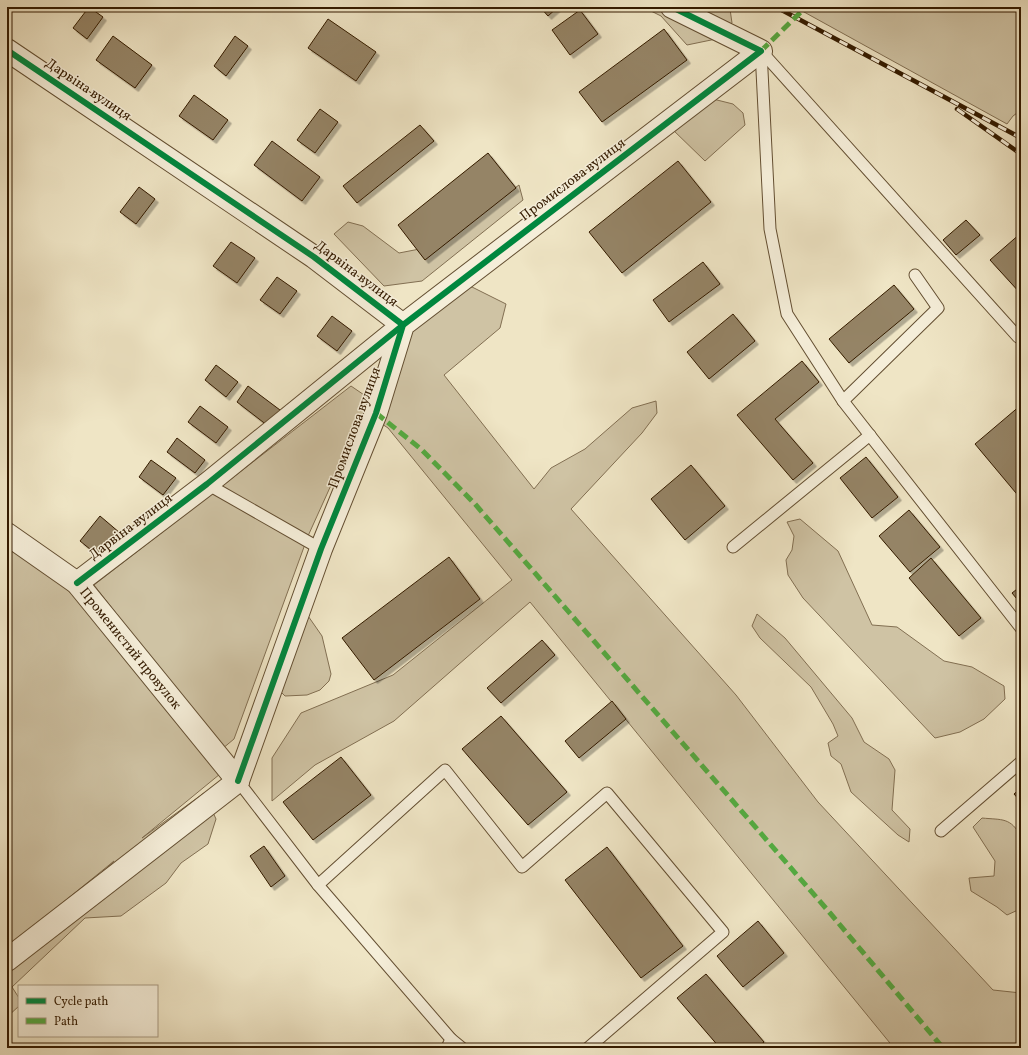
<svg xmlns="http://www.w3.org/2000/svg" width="1028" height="1055" font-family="Vollkorn,serif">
  <defs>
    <filter id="shadow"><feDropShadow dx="3.5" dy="3.5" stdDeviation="0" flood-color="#0004"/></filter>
  </defs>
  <rect width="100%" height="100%" fill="#efe5c5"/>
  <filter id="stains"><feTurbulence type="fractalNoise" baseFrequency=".005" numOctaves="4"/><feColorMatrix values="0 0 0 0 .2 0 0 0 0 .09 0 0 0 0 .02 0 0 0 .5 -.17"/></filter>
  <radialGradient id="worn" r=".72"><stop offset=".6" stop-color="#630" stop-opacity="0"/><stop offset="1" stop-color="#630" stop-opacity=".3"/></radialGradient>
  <g fill="#cfc3a4" stroke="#826f52">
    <path d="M643,7h84l3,2 2,14 -16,16 -29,6 -26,-29z"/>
    <path d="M795,7h226v103l-8,6 -6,8z"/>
    <path d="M709,98l24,6 10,9 2,12 -40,36 -34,-33z"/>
    <path d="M519,185l4,15 -101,81 -38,5 -50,-52 14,-12 15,4 36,27 36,-7z"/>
    <path d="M472,287l34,17 -6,24 -56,47 90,114 17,-21 34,-19 47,-41 24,-7 1,12 -15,20 -71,76 165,186 82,107 175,188 28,3v55h-127l-364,-446 -136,119 -79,44 -43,36v-43l29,-45 92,-38 119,-95 -124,-152 -6,-4 30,-93 47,-43z"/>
    <path d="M351,386l19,13 -62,137 -74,203 -12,10 -128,-164z"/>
    <path d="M800,519l38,32 34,74 25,2 47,34 28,6 32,19 1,13 -21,20 -24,13 -25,6 -132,-140 -15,-23 -2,-15 6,-10 2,-14 -7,-14z"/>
    <path d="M7,542l66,45 147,187 -78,64 62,-45 12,26 -8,25 -27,19 -15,20 -45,33 -36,2 -73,69 7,11v8l-12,11v-55l107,-101 -107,87z"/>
    <path d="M306,613l16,23 9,38 -2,7 -9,9 -13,5 -22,1 -6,-6z"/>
    <path d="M757,614l28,24 67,80 12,24 25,17 6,11 -3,40 18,19 -1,13 -11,-7 -47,-43 -10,-28 -10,-8 -3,-13 10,-7 -5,-12 -22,-37 -51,-49 -8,-12z"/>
    <path d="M982,818c20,2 29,-1 39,19v67l-3,6 -11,5 -10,-8 -26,-16 -2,-13 25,-2 1,-15 -22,-34z"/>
  </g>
  <g fill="#958466" stroke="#341b00" filter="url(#shadow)">
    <path d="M89,7l14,10 -16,22 -14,-11z"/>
    <path d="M540,7h18l-10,9z"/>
    <path d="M580,10l18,24 -28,21 -18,-25z"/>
    <path d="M328,19l48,33 -20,29 -48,-33z"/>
    <path d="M664,29l23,31 -85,62 -23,-30z"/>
    <path d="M113,36l39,29 -17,23 -39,-28z"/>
    <path d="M235,36l13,10 -22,30 -12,-10z"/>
    <path d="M194,95l34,25 -15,20 -34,-24z"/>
    <path d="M320,109l18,13 -23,31 -18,-13z"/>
    <path d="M420,125l14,16 -77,62 -14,-17z"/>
    <path d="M272,141l48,36 -18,24 -48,-36z"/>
    <path d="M488,153l28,35 -91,72 -27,-35z"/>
    <path d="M678,161l33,41 -89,71 -33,-41z"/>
    <path d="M139,187l16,12 -19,25 -16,-12z"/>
    <path d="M966,220l14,15 -24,20 -13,-15z"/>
    <path d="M1021,233v61l-31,-34z"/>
    <path d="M231,242l24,16 -18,25 -24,-17z"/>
    <path d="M703,262l17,22 -51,38 -16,-22z"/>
    <path d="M277,277l20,14 -17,23 -20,-14z"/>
    <path d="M894,285l20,24 -65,54 -20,-24z"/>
    <path d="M733,314l22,27 -46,38 -22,-27z"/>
    <path d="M332,316l20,15 -15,20 -20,-15z"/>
    <path d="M802,361l17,21 -44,37 38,44 -20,17 -56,-65z"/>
    <path d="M216,365l22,17 -12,15 -21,-17z"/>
    <path d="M248,386l36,27 -12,16 -35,-27z"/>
    <path d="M1021,405v94l-46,-55z"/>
    <path d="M200,406l28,21 -12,16 -28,-21z"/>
    <path d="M177,438l28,22 -10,13 -28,-21z"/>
    <path d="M866,457l32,40 -26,21 -32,-40z"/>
    <path d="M151,460l25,18 -13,17 -24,-18z"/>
    <path d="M691,465l34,41 -40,34 -34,-41z"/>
    <path d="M909,510l31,37 -30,25 -31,-36z"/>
    <path d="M100,516l20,17 -19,25 -21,-17z"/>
    <path d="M449,557l31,42 -106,81 -32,-42z"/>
    <path d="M931,558l50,60 -22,18 -50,-58z"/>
    <path d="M1021,586v18l-9,-11z"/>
    <path d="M542,640l13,15 -54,48 -14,-15z"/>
    <path d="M612,701l14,18 -47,39 -14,-17z"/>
    <path d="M501,716l66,76 -39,33 -66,-76z"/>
    <path d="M341,757l30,38 -58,45 -30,-38z"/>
    <path d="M1021,788v14l-7,-8z"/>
    <path d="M264,846l21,30 -14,11 -21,-31z"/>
    <path d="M607,847l76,99 -42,32 -76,-98z"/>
    <path d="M758,921l26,32 -41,34 -26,-31z"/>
    <path d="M706,974l58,68 -7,6h-37l-43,-50z"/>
  </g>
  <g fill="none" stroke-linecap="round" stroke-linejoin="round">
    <g stroke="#634e31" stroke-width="13">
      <g id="service">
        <path d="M761,51l9,178 17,85 56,87 178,227"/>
        <path d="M761,51l257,286 3,1"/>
        <path d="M843,401l95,-93 -23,-33"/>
        <path d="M207,484l114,65"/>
        <path d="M733,547l137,-112"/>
        <path d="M238,781l80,104 133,154 -4,9"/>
        <path d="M941,831l80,-69"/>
        <path d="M318,885l127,-115 77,97 85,-74 116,139 -135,116"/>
        <path d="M451,1039l11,9"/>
      </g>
    </g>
    <g stroke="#634e31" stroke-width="24">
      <g id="minor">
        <path d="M7,50l307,207 89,68 -196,159 -130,99"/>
        <path id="s1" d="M7,534l70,49 161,198"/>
        <path d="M238,781l83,-232 55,-136 27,-88 358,-274 -89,-44"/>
        <path d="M7,960l231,-179"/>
      </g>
    </g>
    <use href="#service" stroke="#f5eed9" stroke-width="11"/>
    <use href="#minor" stroke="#f5eed9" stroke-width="22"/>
    <g stroke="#341b00" stroke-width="4.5">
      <g id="rail">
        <path d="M776,7l245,131"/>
        <path d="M957,109l64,45"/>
      </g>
    </g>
    <use href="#rail" stroke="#f5eed9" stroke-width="3" stroke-dasharray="9" stroke-linecap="butt"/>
    <g stroke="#54a940" stroke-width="5" stroke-dasharray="10 5" stroke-linecap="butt">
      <path d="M761,51l45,-44"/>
      <path d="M376,413l45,36 54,55 355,409 113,135"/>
    </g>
    <g stroke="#f5eed9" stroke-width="8">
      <g id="cycleway">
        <path d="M7,50l307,207 89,68 -196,159 -130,99"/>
        <path d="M238,781l83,-232 55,-136 27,-88 358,-274 -89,-44"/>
      </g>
    </g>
    <use href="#cycleway" stroke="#00873e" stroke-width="6"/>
  </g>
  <g text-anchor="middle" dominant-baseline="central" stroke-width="3" stroke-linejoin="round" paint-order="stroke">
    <g font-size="14" fill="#341b00" stroke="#f5eed9">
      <text transform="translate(88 90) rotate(34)">Дарвіна вулиця</text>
      <text transform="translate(573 180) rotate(-37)">Промислова вулиця</text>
      <text transform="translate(356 274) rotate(37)">Дарвіна вулиця</text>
      <text transform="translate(355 428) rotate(-70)">Промислова вулиця</text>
      <text transform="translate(131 527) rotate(-37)">Дарвіна вулиця</text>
      <text stroke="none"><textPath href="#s1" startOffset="170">Променистий провулок</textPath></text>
    </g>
  </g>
  <rect width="1028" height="1055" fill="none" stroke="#efe5c5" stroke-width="24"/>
  <rect x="8" y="8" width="1012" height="1039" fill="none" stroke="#341b00" stroke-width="2"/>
  <rect x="12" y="12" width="1004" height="1031" fill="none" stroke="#341b00"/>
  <rect x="18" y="985" width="140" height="52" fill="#f5eed9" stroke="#a89a82"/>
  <rect x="26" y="998" width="20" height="6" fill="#00873e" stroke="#a89a82"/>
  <text x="54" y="1005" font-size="12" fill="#341b00">Cycle path</text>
  <rect x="26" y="1018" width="20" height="6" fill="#54a940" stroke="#a89a82"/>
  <text x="54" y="1025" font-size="12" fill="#341b00">Path</text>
  <rect width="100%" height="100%" filter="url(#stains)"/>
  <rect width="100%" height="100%" fill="url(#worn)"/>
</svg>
